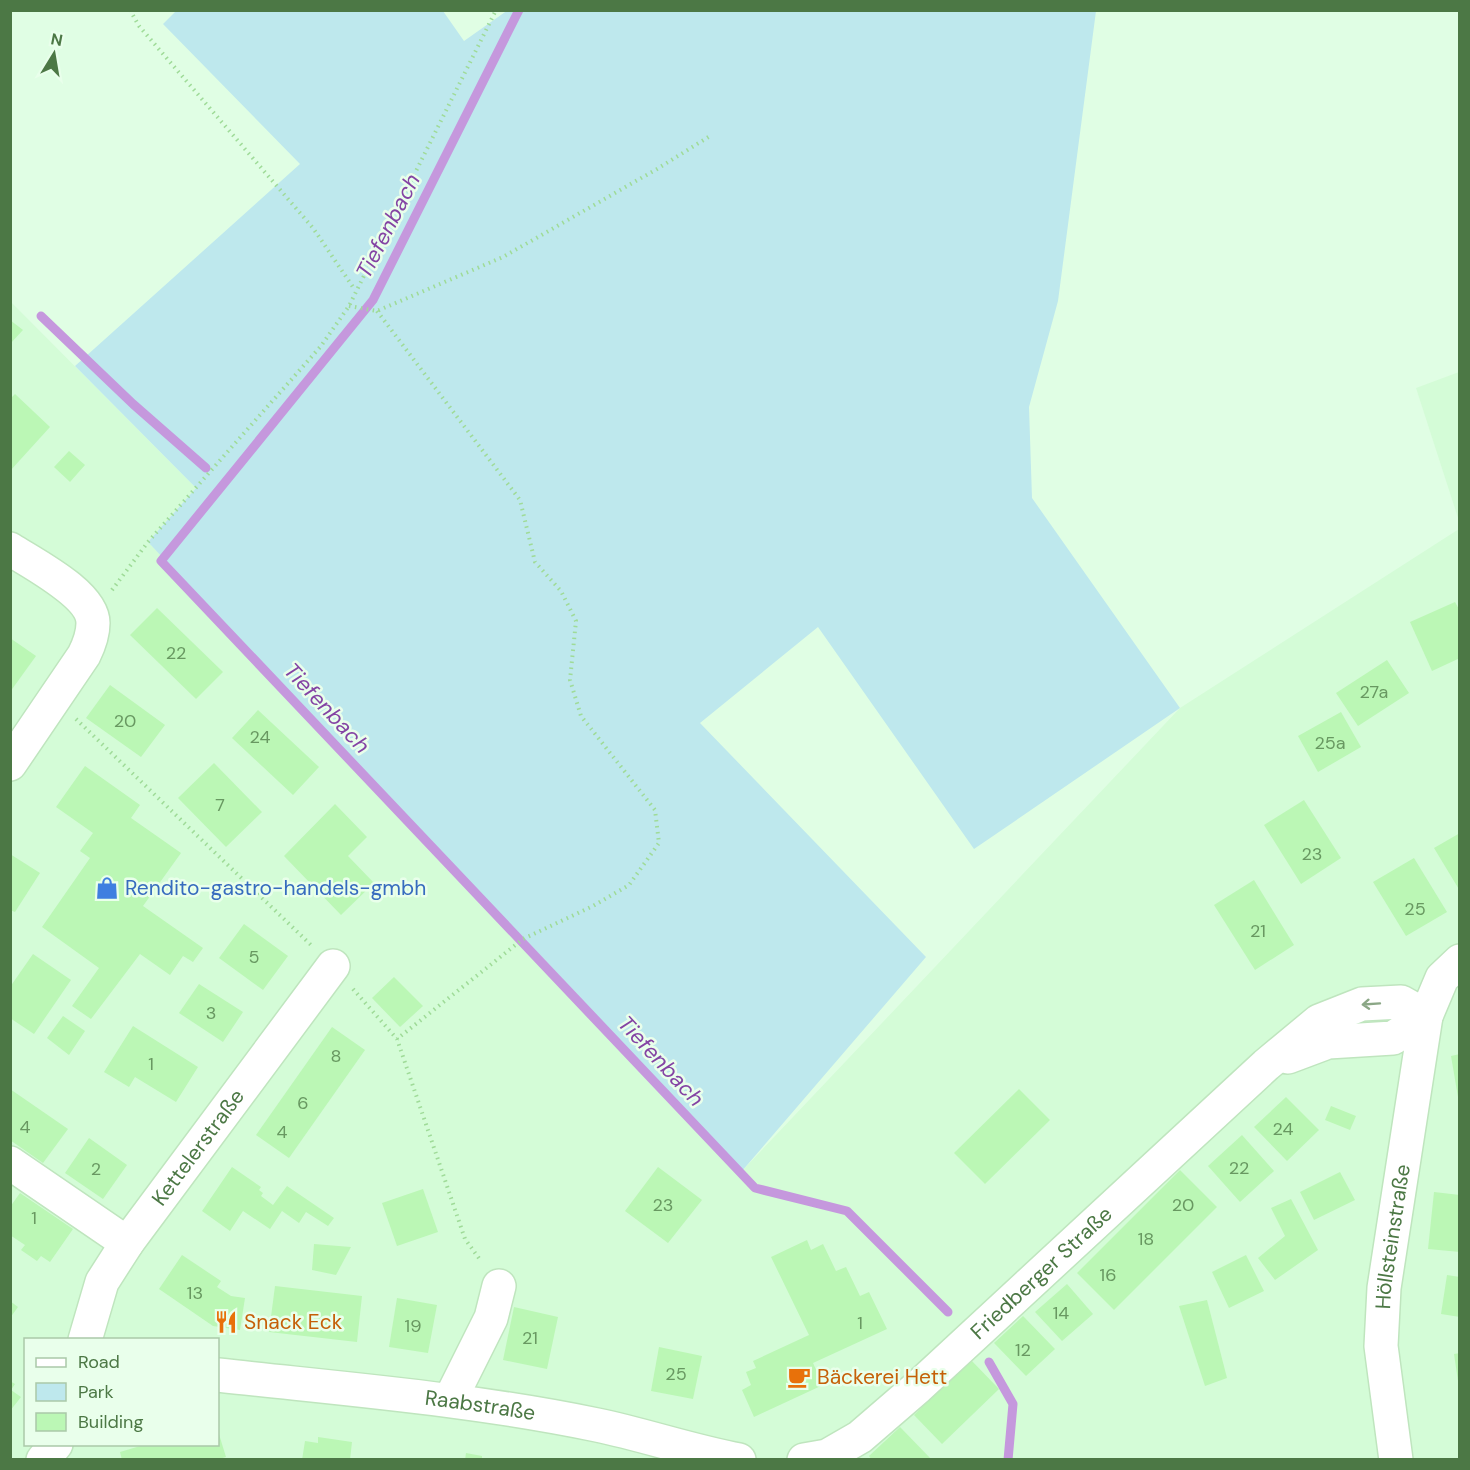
<svg xmlns="http://www.w3.org/2000/svg" width="1470" height="1470" font-family="'DM Sans',sans-serif">
  <rect width="100%" height="100%" fill="#e0fee4"/>
  <g fill="#d4fcd7" fill-rule="evenodd">
    <path d="M10,301l186,187 -48,54 594,629 438,-463 279,-179v930h-1448zM26,1340h192v104h-192z"/>
    <path d="M1459,372h1l-1,149 -43,-133z"/>
  </g>
  <path fill="#bee8ed" d="M508,10l588,1 -38,290 -29,106 3,91 148,210 -206,141 -156,-222 -118,96 226,234 -184,214 -198,-212 -84,-85 -312,-332 48,-54 -121,-122 225,-202 -137,-140 13,-13h267l21,30z"/>
  <g fill="none" stroke-linecap="round" stroke-linejoin="round">
    <g stroke="#c598dd" stroke-width="9">
      <path d="M519,10l-146,290 -212,261 594,627 92,23 101,101"/>
      <path d="M41,316l92,88 73,64"/>
      <path d="M989,1362l24,42 -5,56"/>
    </g>
  </g>
  <g fill="#bbf7b5">
    <path d="M10,320l13,10 -13,14z"/>
    <path d="M15,394l35,33 -40,44v-72z"/>
    <path d="M69,451l16,14 -15,17 -16,-15z"/>
    <path d="M1455,602l5,9v47l-28,13 -22,-49z"/>
    <path d="M157,608l66,64 -27,27 -66,-64z"/>
    <path d="M10,638l26,18 -26,36z"/>
    <path d="M1387,660l22,33 -51,33 -22,-33z"/>
    <path d="M110,685l55,40 -24,32 -55,-39z"/>
    <path d="M258,710l61,57 -26,28 -61,-57z"/>
    <path d="M1341,712l20,35 -43,25 -20,-36z"/>
    <path d="M214,763l48,49 -36,35 -48,-49z"/>
    <path d="M85,766l55,39 -9,13 50,35 -38,53 60,42 -10,14 -10,-6 -13,19 -30,-21 -49,65 -19,-13 27,-38 -57,-41 48,-69 -10,-7 13,-18 -37,-26z"/>
    <path d="M1304,800l37,58 -40,26 -37,-59z"/>
    <path d="M335,804l32,33 -19,19 26,27 -33,32 -57,-59z"/>
    <path d="M1460,833v58l-26,-43z"/>
    <path d="M10,854l30,19 -25,39 -5,-2z"/>
    <path d="M1414,858l33,54 -41,24 -33,-54z"/>
    <path d="M1254,880l40,65 -39,25 -41,-65z"/>
    <path d="M244,924l44,32 -25,34 -44,-32z"/>
    <path d="M33,954l38,26 -37,54 -24,-16v-31z"/>
    <path d="M394,977l29,29 -23,21 -28,-29z"/>
    <path d="M199,984l44,28 -20,30 -44,-29z"/>
    <path d="M63,1016l22,15 -16,24 -22,-17z"/>
    <path d="M133,1026l65,41 -22,35 -41,-25 -6,10 -25,-15z"/>
    <path d="M332,1027l33,23 -76,108 -33,-23z"/>
    <path d="M1460,1054v43h-2l-7,-41z"/>
    <path d="M10,1089l58,40 -25,34 -33,-23z"/>
    <path d="M1019,1089l31,31 -65,64 -31,-31z"/>
    <path d="M1286,1097l33,33 -32,31 -33,-34z"/>
    <path d="M1331,1106l25,10 -6,14 -25,-10z"/>
    <path d="M1242,1135l32,36 -34,31 -32,-36z"/>
    <path d="M89,1138l38,27 -24,34 -38,-26z"/>
    <path d="M232,1167l29,20 -2,3 4,3 -2,3 12,9 14,-19 47,32 -6,8 -22,-14 -7,11 -17,-12 -12,18 -27,-18 -13,20 -28,-20z"/>
    <path d="M658,1167l44,33 -34,43 -43,-32z"/>
    <path d="M1180,1170l37,37 -103,103 -37,-37z"/>
    <path d="M1340,1172l15,28 -41,20 -14,-28z"/>
    <path d="M423,1189l15,43 -41,14 -15,-43z"/>
    <path d="M1434,1192l26,3v57l-32,-3z"/>
    <path d="M20,1193l53,36 -23,33 -9,-6 -4,5 -16,-11 4,-5 -15,-10v-28z"/>
    <path d="M1291,1199l27,51 -43,30 -17,-22 27,-22 -14,-28z"/>
    <path d="M807,1240l4,10 12,-6 13,27 10,-4 14,29 9,-4 18,37 -74,34 10,22 -69,32 -12,-27 9,-5 -5,-13 10,-4 -3,-7 56,-26 -38,-78z"/>
    <path d="M314,1244l37,3 -15,28 -24,-5z"/>
    <path d="M182,1255l39,26 -4,6 14,9 14,2 -5,32 -27,-4 -54,-37z"/>
    <path d="M1246,1255l18,36 -35,17 -17,-36z"/>
    <path d="M1447,1275l13,2v40l-19,-3z"/>
    <path d="M1067,1284l26,30 -31,27 -27,-29z"/>
    <path d="M275,1286l87,10 -5,46 -88,-10z"/>
    <path d="M397,1298l40,7 -9,48 -39,-6z"/>
    <path d="M1207,1300l20,78 -22,8 -26,-80z"/>
    <path d="M10,1301l8,6 -8,11z"/>
    <path d="M514,1307l44,10 -11,52 -44,-9z"/>
    <path d="M1023,1316l32,33 -29,27 -32,-33z"/>
    <path d="M659,1347l43,9 -9,43 -42,-8z"/>
    <path d="M1460,1353v28h-2l-4,-27z"/>
    <path d="M970,1359l29,30 -57,55 -28,-29z"/>
    <path d="M10,1381l5,3 -4,6 10,7 -11,14z"/>
    <path d="M900,1427l32,33h-60l-3,-4z"/>
    <path d="M218,1431l8,26 -10,3h-94l-2,-8 27,-8h71z"/>
    <path d="M318,1437l34,5 -2,18h-48l3,-19 13,2z"/>
    <path d="M466,1453l16,3v4h-17z"/>
  </g>
  <g fill="none" stroke-linecap="round" stroke-linejoin="round">
    <g stroke="#bfe5be" stroke-width="36">
      <g id="minor">
        <path d="M10,549c23,15 83,45 83,74 0,12 -4,22 -9,32l-74,109"/>
        <path d="M1288,1057l40,-15 65,-4 33,-22"/>
        <path d="M10,1163l117,80"/>
        <path id="s1" d="M85,1340l17,-58 25,-39 206,-277"/>
        <path id="s2" d="M218,1375c126,14 254,24 379,50 48,10 94,26 142,35"/>
        <path d="M450,1400l41,-82 8,-32"/>
        <path d="M43,1460l13,-16"/>
        <path id="s3" d="M804,1460l23,-4 33,-19 58,-50 348,-322 53,-44 43,-17 39,-2 25,14"/>
        <path id="s4" d="M1396,1460l-15,-114 3,-58 42,-272 16,-38 18,-17"/>
      </g>
    </g>
    <g stroke="#9fdb98" stroke-width="4" stroke-dasharray="1.5 4.5" stroke-linecap="butt">
      <path d="M130,10l9,16 174,202 42,62"/>
      <path d="M349,306l28,5 126,-54 154,-88 53,-33"/>
      <path d="M377,311l143,189 15,62 26,29 15,30 -6,59 11,36 74,94 4,33 -30,42 -36,21 -70,33 -126,100"/>
      <path d="M112,590l36,-48 173,-196 28,-40 147,-296"/>
      <path d="M76,719l235,226"/>
      <path d="M353,989l44,50 68,200 16,22"/>
    </g>
    <use href="#minor" stroke="#fff" stroke-width="33"/>
  </g>
  <defs><path id="oneway-shaft" d="M-6 0H5M1.5-3L5.5 0L1.5 3" fill="none" stroke-width="1.6" stroke-linecap="round" stroke-linejoin="round" transform="scale(1.5)"/></defs>
  <use stroke="#8ba786" href="#oneway-shaft" transform="translate(1371 1004) rotate(176)"/>
  <defs>
    <g id="shop-bare" transform="scale(1.8)"><path d="M-5-2.5h2.3a2.7 3.5 0 0 1 5.4 0H5L5.5 6h-11ZM-1.5-2.5h3a1.5 2.3 0 0 0-3 0Z" fill="#3f7fe0" stroke="#e9ffeb" stroke-width="2.5" paint-order="stroke"/></g>
    <g id="restaurant-bare" transform="scale(1.8)"><path d="M-5-6h1v4h1v-4h1v4h1v-4h1v5L-1.5 .5V6h-2V.5L-5-1ZM5-6V6H3V1.5H1.5Q1.5-4 5-6Z" fill="#e8710a" stroke="#e9ffeb" stroke-width="2.5" paint-order="stroke"/></g>
    <g id="cafe-bare" transform="scale(1.8)"><path d="M-5.5-4.5H6V0H3Q3 3.5 0 3.5H-2.5Q-5.5 3.5-5.5 0ZM3-3.2v2h1.7v-2ZM-6 4.5H4V6H-6Z" fill="#e8710a" stroke="#e9ffeb" stroke-width="2.5" paint-order="stroke"/></g>
  </defs>
  <g fill-rule="evenodd">
    <use href="#shop-bare" x="107" y="888"/>
    <use href="#restaurant-bare" x="226" y="1322"/>
    <use href="#cafe-bare" x="799" y="1377"/>
  </g>
  <g text-anchor="middle" dominant-baseline="central" stroke-width="5" stroke-linejoin="round" paint-order="stroke">
    <g font-size="18" fill="#689861">
      <text x="176" y="653">22</text>
      <text x="1374" y="692">27a</text>
      <text x="125" y="721">20</text>
      <text x="260" y="737">24</text>
      <text x="1330" y="743">25a</text>
      <text x="220" y="805">7</text>
      <text x="1312" y="854">23</text>
      <text x="1415" y="909">25</text>
      <text x="1258" y="931">21</text>
      <text x="254" y="957">5</text>
      <text x="211" y="1013">3</text>
      <text x="336" y="1056">8</text>
      <text x="151" y="1064">1</text>
      <text x="303" y="1103">6</text>
      <text x="25" y="1127">4</text>
      <text x="1283" y="1129">24</text>
      <text x="282" y="1132">4</text>
      <text x="1239" y="1168">22</text>
      <text x="96" y="1169">2</text>
      <text x="663" y="1205">23</text>
      <text x="1183" y="1205">20</text>
      <text x="34" y="1218">1</text>
      <text x="1146" y="1239">18</text>
      <text x="1108" y="1275">16</text>
      <text x="195" y="1293">13</text>
      <text x="1061" y="1313">14</text>
      <text x="860" y="1323">1</text>
      <text x="413" y="1326">19</text>
      <text x="530" y="1338">21</text>
      <text x="1023" y="1350">12</text>
      <text x="676" y="1374">25</text>
    </g>
    <g font-size="21" fill="#366cbe" stroke="#e9ffeb" text-anchor="start">
      <text x="125" y="888">Rendito-gastro-handels-gmbh</text>
    </g>
    <g font-size="21" fill="#4c7845" stroke="#e9ffeb">
      <text stroke="none"><textPath href="#s1" startOffset="226">Kettelerstraße</textPath></text>
      <text stroke="none"><textPath href="#s4" startOffset="225">Höllsteinstraße</textPath></text>
      <text stroke="none"><textPath href="#s3" startOffset="306">Friedberger Straße</textPath></text>
      <text stroke="none"><textPath href="#s2" startOffset="264">Raabstraße</textPath></text>
    </g>
    <g font-size="21" fill="#c56008" stroke="#e9ffeb" text-anchor="start">
      <text x="244" y="1322">Snack Eck</text>
      <text x="817" y="1377">Bäckerei Hett</text>
    </g>
    <g font-size="22" font-style="italic" fill="#8444a4" stroke="#e9ffeb">
      <text transform="translate(388 226) rotate(-63)">Tiefenbach</text>
      <text transform="translate(327 708) rotate(47)">Tiefenbach</text>
      <text transform="translate(661 1061) rotate(47)">Tiefenbach</text>
    </g>
  </g>
  <rect width="1470" height="1470" fill="none" stroke="#4c7845" stroke-width="24"/>
  <rect x="24" y="1338" width="195" height="108" fill="#e9ffeb" stroke="#aac9a9" stroke-width="1.5"/>
  <rect x="36" y="1358" width="30" height="9" fill="#ffffff" stroke="#aac9a9" stroke-width="1.5"/>
  <text x="78" y="1368" font-size="18" fill="#4c7845">Road</text>
  <rect x="36" y="1383" width="30" height="18" fill="#bee8ed" stroke="#aac9a9" stroke-width="1.5"/>
  <text x="78" y="1398" font-size="18" fill="#4c7845">Park</text>
  <rect x="36" y="1413" width="30" height="18" fill="#bbf7b5" stroke="#aac9a9" stroke-width="1.5"/>
  <text x="78" y="1428" font-size="18" fill="#4c7845">Building</text>
  <g transform="translate(54 54) rotate(11)" stroke="#e9ffeb" stroke-width="4.5" paint-order="stroke">
  <path d="M0-4.5L10 22L0 15L-10 22Z" fill="#4c7845"/>
  <text y="-9" font-size="16" font-weight="bold" text-anchor="middle" fill="#4c7845">N</text>
  </g>
</svg>
